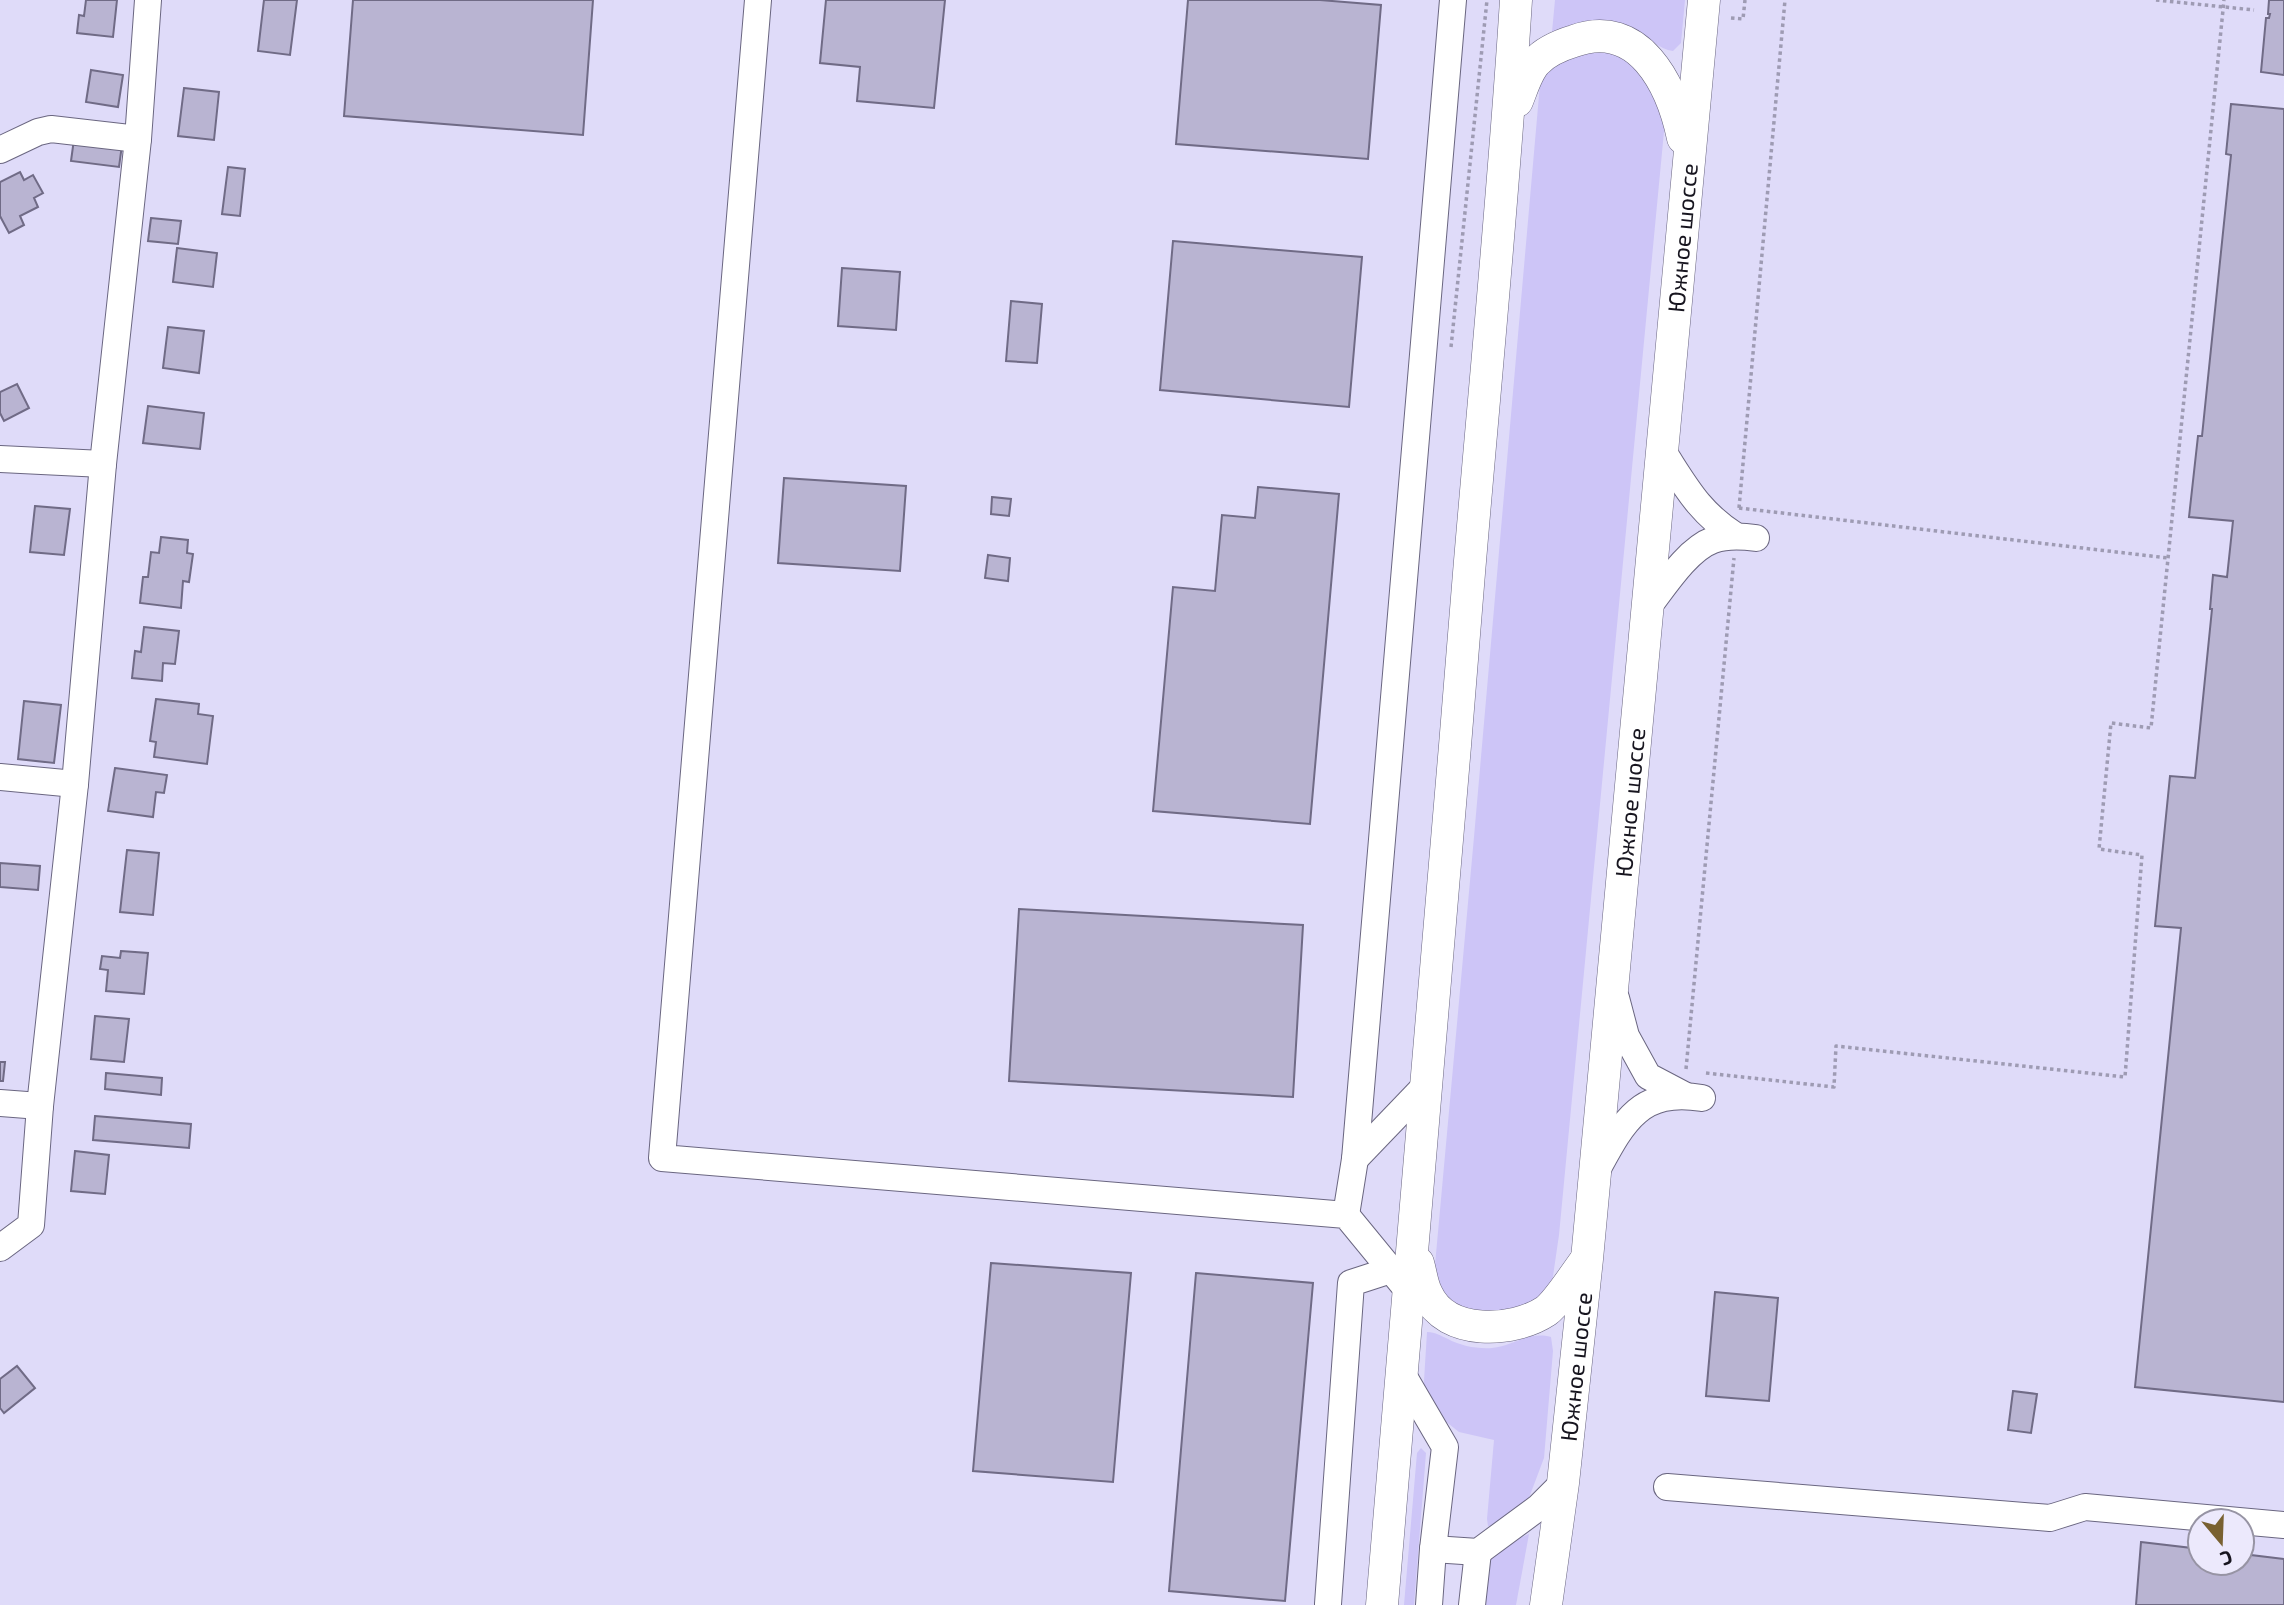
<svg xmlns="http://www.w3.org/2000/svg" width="2284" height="1605" font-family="'Exo 2',sans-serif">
  <rect width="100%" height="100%" fill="#dfdbf9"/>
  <g fill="#cdc5f7">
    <path d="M1555,0h130l-4,43 -8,8c-14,-2 -22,-12 -33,-19 -26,-17 -61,-9 -88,0z"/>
    <path d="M1586,51l23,1 30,13 26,56 -106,1114 -7,48 -25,30 -60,7 -34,-33 41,-450 66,-753 12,-18z"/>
    <path d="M1427,1332c9,0 14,4 21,7 13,7 29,10 44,9 23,-2 35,-17 59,-11l2,14 -9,107 -20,53 -24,17 -12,-2 -1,-7 7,-79 -35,-8 -24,-19 -12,-16z"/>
    <path d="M1421,1448l5,5 -12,152h-10l13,-152z"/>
    <path d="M1529,1534l-13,71h-37c4,-45 8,-53 50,-71z"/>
  </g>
  <g fill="#b9b4d2" stroke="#706b86" stroke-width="2">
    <path d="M86,0h31l-4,37 -36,-4 2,-18 5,1z"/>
    <path d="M264,0h33l-7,55 -32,-4z"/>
    <path d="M353,0h240l-10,135 -239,-19z"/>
    <path d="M826,0h119l-11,108 -77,-7 3,-34 -40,-4z"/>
    <path d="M1188,0h132l61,5 -13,154 -192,-15z"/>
    <path d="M2269,0h15v75l-23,-3 5,-54h3l1,-4h-2z"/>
    <path d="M91,70l32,5 -5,32 -32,-5z"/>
    <path d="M184,88l35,4 -5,48 -36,-4z"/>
    <path d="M2231,104l53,5v1293l-149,-15 46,-459 -26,-2 15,-150 25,2 17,-169h-2l3,-34 14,2 6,-56 -44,-4 9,-81h4l29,-281 -5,-1z"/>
    <path d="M74,139l48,6 -3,22 -48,-6z"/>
    <path d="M228,167l17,2 -5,47 -18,-2z"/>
    <path d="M20,172l4,8 9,-5 10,18 -9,5 4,9 -18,9 4,9 -15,8 -9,-17v-34z"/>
    <path d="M151,218l30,3 -3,23 -30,-3z"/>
    <path d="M1173,241l189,16 -13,150 -189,-17z"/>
    <path d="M177,248l40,5 -4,34 -40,-5z"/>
    <path d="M842,268l58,4 -4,58 -58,-4z"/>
    <path d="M1011,301l31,3 -5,59 -31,-2z"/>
    <path d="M168,327l36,4 -5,42 -36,-5z"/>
    <path d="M17,384l12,24 -25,13 -4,-8v-21z"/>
    <path d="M148,406l56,7 -4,36 -57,-6z"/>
    <path d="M784,478l122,8 -6,85 -122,-8z"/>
    <path d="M1258,487l81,7 -29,330 -157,-13 20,-224 42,4 7,-76 33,3z"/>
    <path d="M992,497l19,2 -2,17 -18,-2z"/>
    <path d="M35,506l35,3 -6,46 -34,-3z"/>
    <path d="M161,537l27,3 -1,13 6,1 -4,28 -6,-1 -2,27 -41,-5 3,-26h5l3,-25 8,1z"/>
    <path d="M988,555l22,3 -2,23 -23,-3z"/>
    <path d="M144,627l35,4 -4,33 -12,-1 -1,18 -30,-3 3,-27 6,1z"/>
    <path d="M156,699l43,5 -1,10 15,2 -6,48 -53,-7 2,-15 -6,-1z"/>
    <path d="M24,701l37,4 -7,58 -36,-4z"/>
    <path d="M115,768l52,7 -3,18 -8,-1 -3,25 -45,-6z"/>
    <path d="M127,850l32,3 -6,62 -33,-3z"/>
    <path d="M0,863l40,3 -2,24 -38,-3z"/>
    <path d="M1019,909l284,16 -10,172 -284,-16z"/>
    <path d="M121,951l27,2 -4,41 -38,-3 2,-21 -8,-1 2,-13 18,2z"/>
    <path d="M95,1016l34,3 -5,43 -33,-3z"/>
    <path d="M0,1062h5l-2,19h-3z"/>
    <path d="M106,1073l56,5 -1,17 -56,-6z"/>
    <path d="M95,1116l96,8 -2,24 -96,-8z"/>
    <path d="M75,1151l34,4 -4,39 -34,-3z"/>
    <path d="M991,1263l140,10 -18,209 -140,-11z"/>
    <path d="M1196,1273l117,10 -28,318 -116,-10z"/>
    <path d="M1715,1292l63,6 -9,103 -63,-5z"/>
    <path d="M17,1366l18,22 -31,25 -4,-5v-29z"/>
    <path d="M2013,1391l24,3 -6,39 -23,-3z"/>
    <path d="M2141,1542l59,7v14h42v-9l42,5v46h-148z"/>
  </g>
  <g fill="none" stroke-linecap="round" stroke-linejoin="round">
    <g stroke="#6a6680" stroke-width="28">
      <g id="minor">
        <path d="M758,0l-96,1158 684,57 64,78"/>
        <path d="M0,150l38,-18 13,-3 87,10"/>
        <path d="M1662,450c23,35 36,62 74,86"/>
        <path d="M0,459l103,5"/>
        <path d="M1649,606c16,-21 39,-57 64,-66 14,-5 29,-4 43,-2"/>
        <path d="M0,777l75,7"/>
        <path d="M1616,998l10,38 22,40 38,20"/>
        <path d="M0,1103l40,3"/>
        <path d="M1355,1159l72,-75"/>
        <path d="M1597,1170c26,-48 43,-82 105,-72"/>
        <path d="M1346,1215l9,-56 98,-1159"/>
        <path d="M0,1248l31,-23 9,-119 35,-322 28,-320 35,-325 10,-139"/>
        <path d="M1403,1375l42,72 -12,102 -4,56"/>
        <path d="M1667,1487l383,31 35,-11 199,18"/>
        <path d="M1433,1549l45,3 61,-45 24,-24"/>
        <path d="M1328,1604l23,-321 40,-13"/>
        <path d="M1472,1605l6,-53"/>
      </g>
    </g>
    <g stroke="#6a6680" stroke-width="33">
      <g id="major">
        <path d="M1517,101c5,-12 10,-30 19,-39 9,-10 25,-17 38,-21 65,-24 98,44 109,97"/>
        <path d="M1418,1263c3,10 4,22 9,31 19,42 86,39 119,17 12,-9 30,-38 40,-51"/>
        <path d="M1382,1605c32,-344 59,-688 87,-1032 16,-191 35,-382 47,-573"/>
        <path id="s1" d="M1546,1605l17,-122 24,-224 117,-1259"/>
      </g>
    </g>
    <g stroke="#9e9bb3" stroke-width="3.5" stroke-dasharray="3.5 3.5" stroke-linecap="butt">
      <path d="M2156,0l98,10"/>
      <path d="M1731,18l12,1 2,-19"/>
      <path d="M1451,347l36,-347"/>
      <path d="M1739,508l429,50"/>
      <path d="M1739,508l46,-508"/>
      <path d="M1686,1069l48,-511"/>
      <path d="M1706,1073l128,14 2,-41 289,31 17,-222 -43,-6 12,-126 40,5 73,-728"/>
    </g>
    <use href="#minor" stroke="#fff" stroke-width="26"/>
    <use href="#major" stroke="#fff" stroke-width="32"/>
  </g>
  <g text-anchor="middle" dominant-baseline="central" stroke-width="5" stroke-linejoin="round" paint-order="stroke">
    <g font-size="23" fill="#17151f" stroke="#ece9fc">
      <text stroke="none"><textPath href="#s1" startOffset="1374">Южное шоссе</textPath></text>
      <text stroke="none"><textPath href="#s1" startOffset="807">Южное шоссе</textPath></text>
      <text stroke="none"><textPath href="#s1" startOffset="240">Южное шоссе</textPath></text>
    </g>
  </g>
  <g transform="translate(2221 1542) rotate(161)"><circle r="33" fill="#ece9fc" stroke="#9794a4" stroke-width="2"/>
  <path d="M0-5L12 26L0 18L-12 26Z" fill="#796131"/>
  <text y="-10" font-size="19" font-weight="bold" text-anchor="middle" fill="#17151f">С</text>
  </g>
</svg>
